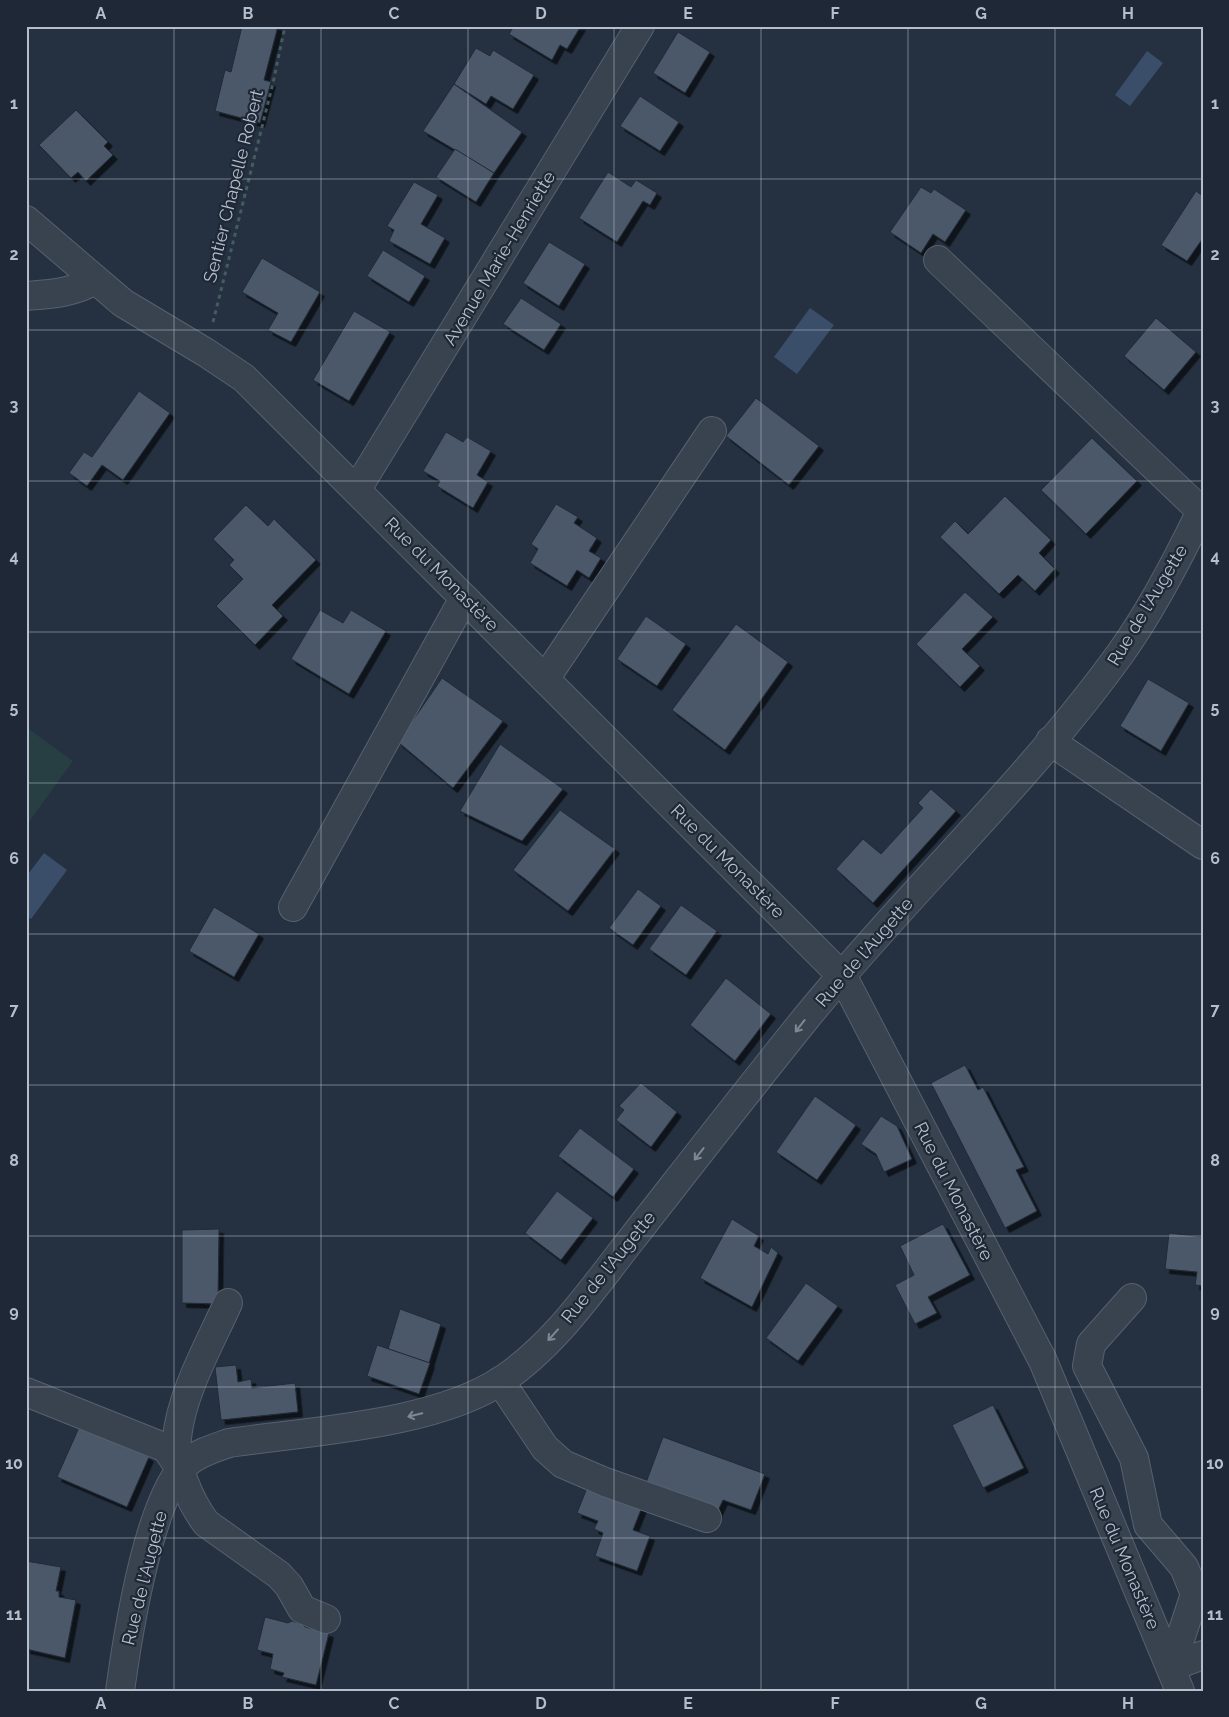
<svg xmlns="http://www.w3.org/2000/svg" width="1229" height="1717" font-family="Raleway,sans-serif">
  <defs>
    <filter id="shadow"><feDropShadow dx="4.5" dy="4.5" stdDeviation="0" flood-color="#0009"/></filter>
  </defs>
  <rect width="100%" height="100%" fill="#253141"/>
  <path fill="#273e42" d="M26,727l47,34 -47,65z"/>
  <g fill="#3a4e6a">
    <path d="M1147,51l16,12 -33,43 -15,-11z"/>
    <path d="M810,308l24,17 -37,49 -23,-17z"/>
    <path d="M44,853l23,17 -36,49 -5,-3v-39z"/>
  </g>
  <g fill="#4b586a" stroke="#202a38" filter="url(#shadow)">
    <path d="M242,26h36l-14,54 7,2 -11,41 -45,-12 10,-41 6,2z"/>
    <path d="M514,26h67l-14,23 -7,-4 -8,15 -43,-26z"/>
    <path d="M678,32l32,20 -25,41 -32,-20z"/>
    <path d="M476,48l14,8 3,-6 41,25 -21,34 -22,-13 -5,8 -32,-20z"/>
    <path d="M454,84l68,48 -28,41 -71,-42z"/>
    <path d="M640,96l39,26 -19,29 -40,-25z"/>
    <path d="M76,110l32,32 -4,4 9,9 -27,26 -8,-9 -7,6 -32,-33z"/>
    <path d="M455,149l39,24 -18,29 -40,-25z"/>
    <path d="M608,172l23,15 5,-7 21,13 -7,12 -7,-4 -26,41 -38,-24z"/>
    <path d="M414,182l24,13 -17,29 24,14 -15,26 -41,-23 5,-11 -7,-4z"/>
    <path d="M921,187l10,6 3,-4 32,21 -21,32 -12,-8 -12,19 -31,-21z"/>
    <path d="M1196,191l7,5v42l-16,23 -26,-16z"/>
    <path d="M549,242l36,22 -26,42 -36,-23z"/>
    <path d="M383,250l42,26 -16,26 -42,-26z"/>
    <path d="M262,258l58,34 -29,50 -23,-12 10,-17 -36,-21z"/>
    <path d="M521,298l40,26 -17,26 -41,-26z"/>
    <path d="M354,311l36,21 -41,69 -36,-21z"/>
    <path d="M1156,318l40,34 -32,38 -40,-34z"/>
    <path d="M139,391l31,22 -47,67 -21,-15 -15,21 -18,-13 15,-21 8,5z"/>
    <path d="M756,398l63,48 -30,39 -63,-49z"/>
    <path d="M446,432l17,10 4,-5 24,14 -14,24 11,7 -15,26 -36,-22 3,-5 -17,-10z"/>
    <path d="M1092,438l45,43 -51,53 -45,-44z"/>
    <path d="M1005,496l46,44 -12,13 16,16 -20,22 -17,-16 -19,19 -59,-57 15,-16 13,13z"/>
    <path d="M556,504l22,13 -4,6 23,15 -8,13 12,7 -12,20 -12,-8 -10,16 -37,-23 8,-14 -7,-5z"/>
    <path d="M246,505l22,21 6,-7 42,41 -44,45 11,11 -28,29 -39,-39 27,-27 -14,-14 5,-5 -21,-21z"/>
    <path d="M965,592l28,25 -31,32 18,17 -20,21 -44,-43z"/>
    <path d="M320,610l23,13 8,-13 35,21 -37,63 -58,-35z"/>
    <path d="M646,616l40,28 -29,42 -40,-27z"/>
    <path d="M736,624l52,38 -63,88 -53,-40z"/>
    <path d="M736,624l52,38 -63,88 -53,-40z"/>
    <path d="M442,678l61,43 -50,67 -55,-46z"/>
    <path d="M442,678l61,43 -50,67 -55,-46z"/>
    <path d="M1148,679l41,24 -28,48 -41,-25z"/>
    <path d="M500,744l63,45 -41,52 -62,-30z"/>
    <path d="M931,789l25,22 -83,92 -37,-34 27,-30 18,15 42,-46 -5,-5z"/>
    <path d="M560,810l55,39 -47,62 -55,-41z"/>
    <path d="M560,810l55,39 -47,62 -55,-41z"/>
    <path d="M638,889l23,17 -28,39 -24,-17z"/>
    <path d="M681,905l36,26 -31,44 -37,-26z"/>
    <path d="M214,907l45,27 -25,43 -45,-26z"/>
    <path d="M726,978l45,36 -36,47 -45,-36z"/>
    <path d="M965,1065l13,25 5,-3 41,80 -8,3 21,41 -32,17 -74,-145z"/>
    <path d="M641,1083l36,29 -26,35 -35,-27 8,-10 -5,-4z"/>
    <path d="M815,1096l41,29 -39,55 -41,-28z"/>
    <path d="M881,1116l16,10 15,33 -28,13 -8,-18 -15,-10z"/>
    <path d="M580,1128l54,41 -21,28 -55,-41z"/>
    <path d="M557,1191l36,27 -32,42 -36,-27z"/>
    <path d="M732,1219l27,17 -5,10 14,8 3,-7 7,6 -26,54 -52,-29z"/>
    <path d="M943,1224l27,51 -42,22 9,16 -22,11 -20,-39 19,-10 -14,-29z"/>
    <path d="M219,1229l-1,75 -36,-1v-73z"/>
    <path d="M1169,1233l34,4v49l-8,-1 2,-13 -32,-3z"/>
    <path d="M806,1283l32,23 -40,55 -32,-23z"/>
    <path d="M400,1309l41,15 -12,39 -41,-14z"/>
    <path d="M377,1345l53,18 -11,31 -52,-18z"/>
    <path d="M236,1365l2,17 13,-3 1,9 43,-5 3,29 -77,8 -6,-53z"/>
    <path d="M993,1405l31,63 -41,20 -31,-63z"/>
    <path d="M81,1423l68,34 -22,50 -70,-30z"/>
    <path d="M663,1437l102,37 -14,36 -28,-10 -7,15 -72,-27z"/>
    <path d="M587,1488l55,19 -9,23 17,6 -13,35 -42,-15 8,-23 -9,-4 4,-8 -21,-8z"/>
    <path d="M26,1561l35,6 -5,24h3v6l17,3 -11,58 -39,-9z"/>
    <path d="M265,1617l23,6 4,-2 10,3 3,3 24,6 -13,52 -34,-8 2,-4 -14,-4 3,-15 -16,-4z"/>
  </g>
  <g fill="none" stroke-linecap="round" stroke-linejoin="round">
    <g stroke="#57616e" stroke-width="30">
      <g id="minor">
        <path d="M26,220l97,83 82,49 39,26 599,599 200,384 137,330"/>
        <path d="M938,260l263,251"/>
        <path d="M26,296c25,-2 47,-3 69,-16"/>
        <path d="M357,489l283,-463"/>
        <path d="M545,679l167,-248"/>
        <path d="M1050,741l153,104"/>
        <path d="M293,907l171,-309"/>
        <path d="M1132,1298l-41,46 -4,22 47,92 14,67 36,42 11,27 -24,73"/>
        <path d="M228,1303c-18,40 -47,91 -51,135 -3,28 13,63 29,85l73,52 10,11 13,23 24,10"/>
        <path d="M500,1381l45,67 18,16 42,18 102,36"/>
        <path d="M26,1392l140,56 15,22"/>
        <path d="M1171,1667l32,-12"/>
        <path d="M120,1691c7,-51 29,-197 68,-229 12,-10 27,-14 41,-19 82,-12 205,-18 273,-63 53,-35 91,-92 129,-140 58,-74 116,-149 175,-222 101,-124 220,-234 314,-364 31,-43 60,-99 83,-147"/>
      </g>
    </g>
    <path stroke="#455b5e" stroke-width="3" stroke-dasharray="4 4" stroke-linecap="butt" d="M213,322l60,-239 12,-57"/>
    <use href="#minor" stroke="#394350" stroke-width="28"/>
  </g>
  <defs><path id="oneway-shaft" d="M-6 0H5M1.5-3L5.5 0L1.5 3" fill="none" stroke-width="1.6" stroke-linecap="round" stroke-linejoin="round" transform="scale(1.25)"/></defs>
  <g stroke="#7e8794">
    <use href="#oneway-shaft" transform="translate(800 1026) rotate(128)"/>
    <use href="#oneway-shaft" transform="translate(699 1154) rotate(128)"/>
    <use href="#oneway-shaft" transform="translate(553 1335) rotate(132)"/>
    <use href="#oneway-shaft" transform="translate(415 1415) rotate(166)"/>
  </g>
  <path fill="none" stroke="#b6becb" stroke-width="1" stroke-opacity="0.55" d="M174,26v1665M321,26v1665M468,26v1665M614,26v1665M761,26v1665M908,26v1665M1055,26v1665M26,179h1177M26,330h1177M26,481h1177M26,632h1177M26,783h1177M26,934h1177M26,1085h1177M26,1236h1177M26,1387h1177M26,1538h1177"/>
  <g text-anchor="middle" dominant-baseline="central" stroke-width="4.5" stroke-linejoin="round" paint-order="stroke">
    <g font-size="18" fill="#b6becb" stroke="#1e2836">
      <text transform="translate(233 186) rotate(-76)">Sentier Chapelle Robert</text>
      <text transform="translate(499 258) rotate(-59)">Avenue Marie-Henriette</text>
      <text transform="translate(442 574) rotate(45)">Rue du Monastère</text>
      <text transform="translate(1147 605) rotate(-59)">Rue de l'Augette</text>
      <text transform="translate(728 861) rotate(45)">Rue du Monastère</text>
      <text transform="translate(864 952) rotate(-49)">Rue de l'Augette</text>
      <text transform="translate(954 1191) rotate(63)">Rue du Monastère</text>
      <text transform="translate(608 1267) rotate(-51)">Rue de l'Augette</text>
      <text transform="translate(1125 1558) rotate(67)">Rue du Monastère</text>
      <text transform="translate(144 1578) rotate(-76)">Rue de l'Augette</text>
    </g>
  </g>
  <rect width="1229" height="1717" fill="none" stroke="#1e2836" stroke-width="55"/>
  <rect x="28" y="28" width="1174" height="1662" fill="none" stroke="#b6becb" stroke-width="2"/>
  <g font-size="16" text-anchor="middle" font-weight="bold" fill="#b6becb">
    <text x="101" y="19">A</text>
    <text x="248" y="19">B</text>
    <text x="394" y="19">C</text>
    <text x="541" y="19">D</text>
    <text x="688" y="19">E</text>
    <text x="835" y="19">F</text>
    <text x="981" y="19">G</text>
    <text x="1128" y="19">H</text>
    <text x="14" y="109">1</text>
    <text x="1215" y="109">1</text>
    <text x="14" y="260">2</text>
    <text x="1215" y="260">2</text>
    <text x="14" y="411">3</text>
    <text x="1215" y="411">3</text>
    <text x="14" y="562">4</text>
    <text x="1215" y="562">4</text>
    <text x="14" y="713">5</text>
    <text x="1215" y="713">5</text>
    <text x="14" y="864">6</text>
    <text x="1215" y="864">6</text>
    <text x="14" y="1015">7</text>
    <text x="1215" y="1015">7</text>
    <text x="14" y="1166">8</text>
    <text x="1215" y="1166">8</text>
    <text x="14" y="1317">9</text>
    <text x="1215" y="1317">9</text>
    <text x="14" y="1469">10</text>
    <text x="1215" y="1469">10</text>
    <text x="14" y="1620">11</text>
    <text x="1215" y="1620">11</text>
    <text x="101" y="1709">A</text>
    <text x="248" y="1709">B</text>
    <text x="394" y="1709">C</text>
    <text x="541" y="1709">D</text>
    <text x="688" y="1709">E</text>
    <text x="835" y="1709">F</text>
    <text x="981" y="1709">G</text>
    <text x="1128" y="1709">H</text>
  </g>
</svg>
